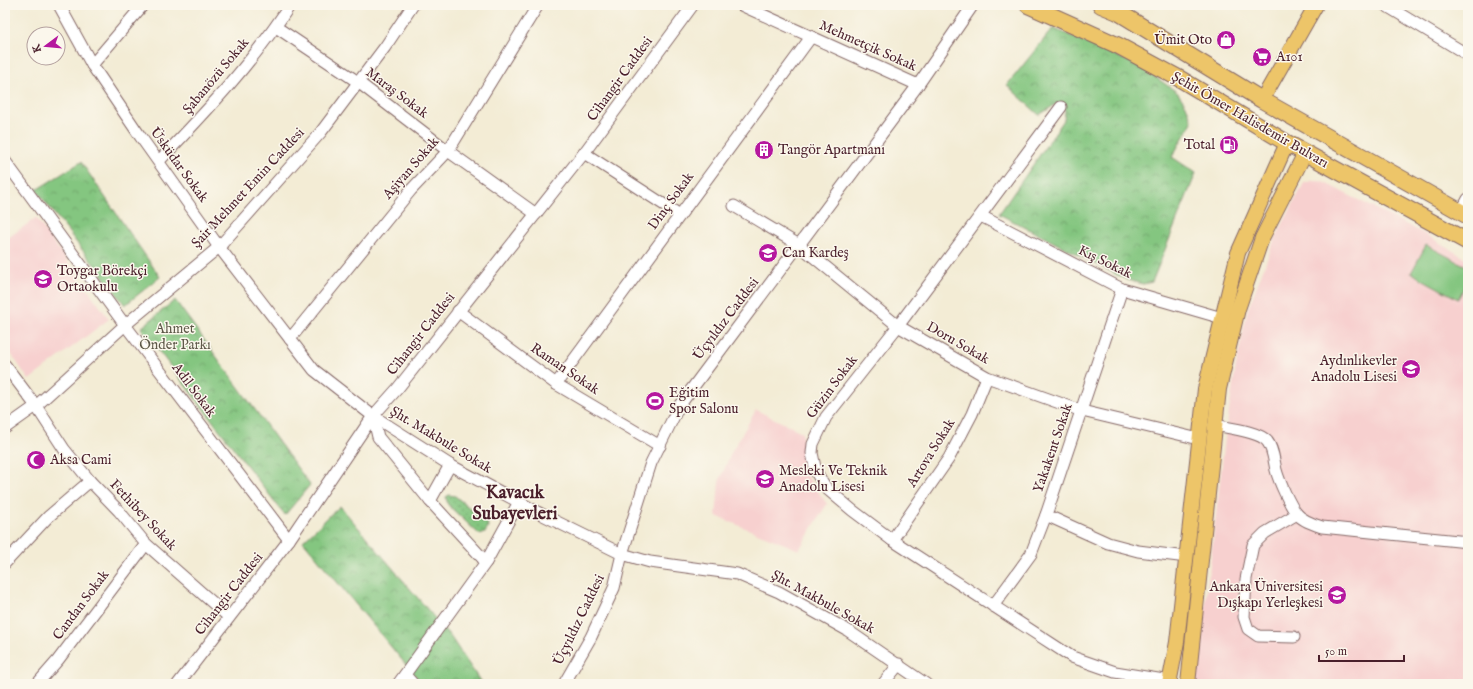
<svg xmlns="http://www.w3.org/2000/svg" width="1473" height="689" font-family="'IM FELL English',serif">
  <defs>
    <pattern id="grass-dots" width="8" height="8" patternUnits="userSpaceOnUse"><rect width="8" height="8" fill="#84c680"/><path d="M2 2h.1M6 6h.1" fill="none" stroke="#6ea069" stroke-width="1.8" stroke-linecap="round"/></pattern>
    <pattern id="park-crowns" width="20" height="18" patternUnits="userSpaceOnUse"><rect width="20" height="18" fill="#84c680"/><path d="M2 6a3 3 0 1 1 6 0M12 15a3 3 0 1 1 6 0" fill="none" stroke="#6ea069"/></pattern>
  </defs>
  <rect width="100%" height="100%" fill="#fbf7ec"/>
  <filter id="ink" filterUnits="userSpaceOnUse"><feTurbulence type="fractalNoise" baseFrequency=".025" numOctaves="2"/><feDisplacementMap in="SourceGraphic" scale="8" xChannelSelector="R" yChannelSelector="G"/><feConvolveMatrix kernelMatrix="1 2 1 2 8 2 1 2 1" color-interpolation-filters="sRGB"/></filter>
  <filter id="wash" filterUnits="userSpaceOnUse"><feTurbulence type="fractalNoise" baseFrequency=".012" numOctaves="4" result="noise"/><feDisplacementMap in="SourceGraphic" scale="16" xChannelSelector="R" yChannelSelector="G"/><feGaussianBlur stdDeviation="0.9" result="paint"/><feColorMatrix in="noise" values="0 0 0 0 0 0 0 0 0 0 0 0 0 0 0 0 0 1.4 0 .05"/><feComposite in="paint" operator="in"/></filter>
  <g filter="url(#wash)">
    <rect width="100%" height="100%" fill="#f3ecd5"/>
    <g fill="#f7d0cf">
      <path d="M1315,180l8,2 102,52 43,26v424h-272l29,-245 10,-68 12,-59 27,-71 30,-58z"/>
      <path d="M36,218l73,101 -80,61 -24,-35v-105z"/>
      <path d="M756,410l46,22 5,44 20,28 -28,46 -83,-34 3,-34 12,-29z"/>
    </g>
    <path fill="url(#grass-dots)" stroke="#677256" d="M449,495l6,1 32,26 1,4 -3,7 -6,1 -31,-29 -2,-8z"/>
    <g fill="url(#park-crowns)" stroke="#677256">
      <path d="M1053,28l86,38 38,26 9,13 6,17 -20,35 24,16 -44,109 -9,2 -16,-4 -128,-66 65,-94 1,-10 -7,-7 -19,12 -32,-30z"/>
      <path d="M81,162l79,115 -35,28 -89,-115z"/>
      <path d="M175,300l135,185 -25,30 -144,-187z"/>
      <path d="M340,506l110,130 32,48h-60l-119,-143z"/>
    </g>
    <path fill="#84c680" stroke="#677256" d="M1426,245l42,22v13l-10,19 -47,-26z"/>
  </g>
  <g filter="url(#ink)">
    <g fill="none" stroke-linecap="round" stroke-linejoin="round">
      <g stroke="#856766" stroke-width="13">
        <g id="minor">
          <path d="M59,5l33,60 48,71 79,111 95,123 59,46 77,49 93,50 79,39 28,8 87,12 42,18 68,38 79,54"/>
          <path d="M741,5l177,80"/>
          <path d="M1385,5l83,50"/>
          <path d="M276,27l82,55 90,69 88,63"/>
          <path d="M92,65l51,-60"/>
          <path d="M1061,107l-163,219 -72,91 -13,27 -1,9 4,19 10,16 26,22 40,30 180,117 43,15 55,9"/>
          <path d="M584,153l96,62"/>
          <path d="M5,161l120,164 164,215"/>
          <path d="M159,161c47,-49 94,-99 131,-156"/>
          <path d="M734,206l65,39 99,81 89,51 95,34 117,28"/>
          <path d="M1461,212l7,-13"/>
          <path d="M981,216l141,73 100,29"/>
          <path d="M458,311l98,73 104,62"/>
          <path d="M290,339l121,-149 37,-39 90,-146"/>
          <path d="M5,365l31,41 28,43 26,32 29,30 27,33 83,73"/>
          <path d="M556,384l255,-347"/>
          <path d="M373,416l5,21 52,64 56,61"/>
          <path d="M1214,425c14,3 44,6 53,16 6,7 7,20 9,29 3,11 14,36 21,44 6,7 16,10 25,13l146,15"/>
          <path d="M5,428l31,-22 89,-81 94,-78 102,-115 64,-85 28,-42"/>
          <path d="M430,501l20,-36"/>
          <path d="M1046,515l62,28 30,8 49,6"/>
          <path d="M892,540l57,-82 23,-44 15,-37"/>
          <path d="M5,563l43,-46 42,-36"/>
          <path d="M993,606l38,-52 15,-39 76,-226"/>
          <path d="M1294,637l-36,-1 -10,-7 -4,-12 2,-38 7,-34 12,-12 32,-19"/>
          <path d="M405,675l8,9"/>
          <path d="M37,684l21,-24 88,-116"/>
          <path d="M178,684l111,-144 84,-124 25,-28 186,-235 109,-148"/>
          <path d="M398,684l88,-122 33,-60"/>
          <path d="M564,684l27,-47 23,-49 8,-34 29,-91 28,-57 239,-321 55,-80"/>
          <path d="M883,684l16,-20"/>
        </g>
      </g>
      <g stroke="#856766" stroke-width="16">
        <g id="major">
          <path d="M1262,100l54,-95"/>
          <path d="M1169,684l8,-42 28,-253 33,-136 49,-110"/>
          <path d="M1188,684l31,-295 19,-80 24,-71 43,-85"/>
        </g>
      </g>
      <g stroke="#856766" stroke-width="18">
        <g id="highway">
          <path d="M1028,5l91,41 63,34 105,63 181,99"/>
          <path d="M1101,5l17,7 144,88 206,116"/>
        </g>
      </g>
      <use href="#minor" stroke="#fff" stroke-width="11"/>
      <use href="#major" stroke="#edc569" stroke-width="14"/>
      <use href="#highway" stroke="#edc569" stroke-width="16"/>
    </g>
  </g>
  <defs>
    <g id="shop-disc" transform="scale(1)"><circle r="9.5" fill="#b5179e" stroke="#fbf7ec"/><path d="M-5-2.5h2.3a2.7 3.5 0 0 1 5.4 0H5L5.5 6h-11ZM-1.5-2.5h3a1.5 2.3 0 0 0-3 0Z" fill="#fff"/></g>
    <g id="supermarket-disc" transform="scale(1)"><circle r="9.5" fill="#b5179e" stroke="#fbf7ec"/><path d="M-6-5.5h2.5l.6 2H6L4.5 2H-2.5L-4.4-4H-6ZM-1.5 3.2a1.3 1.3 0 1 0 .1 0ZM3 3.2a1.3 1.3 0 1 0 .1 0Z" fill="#fff"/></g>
    <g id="fuel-disc" transform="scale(1)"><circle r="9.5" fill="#b5179e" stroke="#fbf7ec"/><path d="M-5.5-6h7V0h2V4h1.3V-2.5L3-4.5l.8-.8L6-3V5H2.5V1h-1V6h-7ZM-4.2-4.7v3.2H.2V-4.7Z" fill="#fff"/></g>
    <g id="building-disc" transform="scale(1)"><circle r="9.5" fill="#b5179e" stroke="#fbf7ec"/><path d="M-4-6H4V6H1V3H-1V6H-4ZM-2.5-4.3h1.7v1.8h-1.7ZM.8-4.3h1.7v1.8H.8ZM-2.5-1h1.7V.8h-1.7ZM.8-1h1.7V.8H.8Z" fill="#fff"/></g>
    <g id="school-disc" transform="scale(1)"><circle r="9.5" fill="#b5179e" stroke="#fbf7ec"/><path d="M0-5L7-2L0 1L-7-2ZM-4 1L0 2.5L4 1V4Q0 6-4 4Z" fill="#fff"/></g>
    <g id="stadium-disc" transform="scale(1)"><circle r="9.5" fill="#b5179e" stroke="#fbf7ec"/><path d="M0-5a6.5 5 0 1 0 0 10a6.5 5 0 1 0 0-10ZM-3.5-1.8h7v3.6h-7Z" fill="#fff"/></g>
    <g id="mosque-disc" transform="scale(1)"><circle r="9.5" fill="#b5179e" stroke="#fbf7ec"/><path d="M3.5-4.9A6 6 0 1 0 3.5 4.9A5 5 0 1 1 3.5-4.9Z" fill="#fff"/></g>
    <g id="university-disc" transform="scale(1)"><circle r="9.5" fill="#b5179e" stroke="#fbf7ec"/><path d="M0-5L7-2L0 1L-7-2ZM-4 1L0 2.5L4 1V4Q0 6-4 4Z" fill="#fff"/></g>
  </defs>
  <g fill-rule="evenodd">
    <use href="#shop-disc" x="1226" y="40"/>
    <use href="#supermarket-disc" x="1262" y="57"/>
    <use href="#fuel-disc" x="1229" y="145"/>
    <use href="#building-disc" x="764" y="150"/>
    <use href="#school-disc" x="768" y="253"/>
    <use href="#school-disc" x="43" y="279"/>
    <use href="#school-disc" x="1411" y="369"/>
    <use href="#stadium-disc" x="655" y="401"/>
    <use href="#mosque-disc" x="36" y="460"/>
    <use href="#school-disc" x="765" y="479"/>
    <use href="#university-disc" x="1337" y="595"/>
  </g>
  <g text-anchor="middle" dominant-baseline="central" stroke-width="3" stroke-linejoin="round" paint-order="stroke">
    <g font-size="14" fill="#4a1f2b" stroke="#fbf7ec" text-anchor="start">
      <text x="1212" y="40" text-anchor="end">Ümit Oto</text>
      <text x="1276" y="57">A101</text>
      <text x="1215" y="145" text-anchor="end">Total</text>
      <text x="778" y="150">Tangör Apartmanı</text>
      <text x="782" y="253">Can Kardeş</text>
      <text x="57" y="271">Toygar Börekçi<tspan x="57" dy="16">Ortaokulu</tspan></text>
      <text x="1397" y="361" text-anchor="end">Aydınlıkevler<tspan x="1397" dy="16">Anadolu Lisesi</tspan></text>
      <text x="669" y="393">Eğitim<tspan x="669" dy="16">Spor Salonu</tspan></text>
      <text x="50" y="460">Aksa Cami</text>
      <text x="779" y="471">Mesleki Ve Teknik<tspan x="779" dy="16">Anadolu Lisesi</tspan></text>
      <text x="1323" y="587" text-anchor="end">Ankara Üniversitesi<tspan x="1323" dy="16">Dışkapı Yerleşkesi</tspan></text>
    </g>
    <g font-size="14" fill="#4a1f2b" stroke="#fbf7ec">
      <text transform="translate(868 46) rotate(24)">Mehmetçik Sokak</text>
      <text transform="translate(216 76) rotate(-50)">Şabanözü Sokak</text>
      <text transform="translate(620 79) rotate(-54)">Cihangir Caddesi</text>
      <text transform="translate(397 93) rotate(37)">Maraş Sokak</text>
      <text transform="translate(1250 120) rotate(30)">Şehit Ömer Halisdemir Bulvarı</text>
      <text transform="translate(179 165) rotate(54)">Üsküdar Sokak</text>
      <text transform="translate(411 168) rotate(-49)">Aşiyan Sokak</text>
      <text transform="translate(248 188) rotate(-47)">Şair Mehmet Emin Caddesi</text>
      <text transform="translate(671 201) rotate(-54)">Dinç Sokak</text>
      <text transform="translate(1105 262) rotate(26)">Kış Sokak</text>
      <text transform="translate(726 319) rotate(-53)">Üçyıldız Caddesi</text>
      <text transform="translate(421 334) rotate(-52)">Cihangir Caddesi</text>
      <text transform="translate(958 343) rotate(30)">Doru Sokak</text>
      <text transform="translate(565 369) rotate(34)">Raman Sokak</text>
      <text transform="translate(832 387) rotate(-53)">Güzin Sokak</text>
      <text transform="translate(194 390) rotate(53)">Adil Sokak</text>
      <text transform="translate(441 440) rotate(31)">Şht. Makbule Sokak</text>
      <text transform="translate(1053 448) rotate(-71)">Yakakent Sokak</text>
      <text transform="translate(931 453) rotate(-58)">Artova Sokak</text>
      <text transform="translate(143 515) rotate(47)">Fethibey Sokak</text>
      <text transform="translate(229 594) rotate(-52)">Cihangir Caddesi</text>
      <text transform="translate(823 602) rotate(29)">Şht. Makbule Sokak</text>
      <text transform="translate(81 605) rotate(-53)">Candan Sokak</text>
      <text transform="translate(579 620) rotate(-64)">Üçyıldız Caddesi</text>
    </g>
    <g font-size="14" fill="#5e5949" stroke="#fbf7ec">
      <text x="175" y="329">Ahmet<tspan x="175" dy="16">Önder Parkı</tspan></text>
    </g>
    <g font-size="18" font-weight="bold" fill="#4a1f2b" stroke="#fbf7ec">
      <text x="515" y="493">Kavacık<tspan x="515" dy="21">Subayevleri</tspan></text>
    </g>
  </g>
  <rect width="1473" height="689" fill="none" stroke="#fbf7ec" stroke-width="20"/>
  <g transform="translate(46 46) rotate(254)"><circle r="19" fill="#fbf7ec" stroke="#b4a19f"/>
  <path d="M0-3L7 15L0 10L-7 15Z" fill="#b5179e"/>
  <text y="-6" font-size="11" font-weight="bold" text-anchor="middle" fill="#4a1f2b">K</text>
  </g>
  <path d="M1319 655v6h85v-6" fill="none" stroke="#4a1f2b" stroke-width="2"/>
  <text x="1325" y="655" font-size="12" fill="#4a1f2b" stroke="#fbf7ec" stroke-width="3" paint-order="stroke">50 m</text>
</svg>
